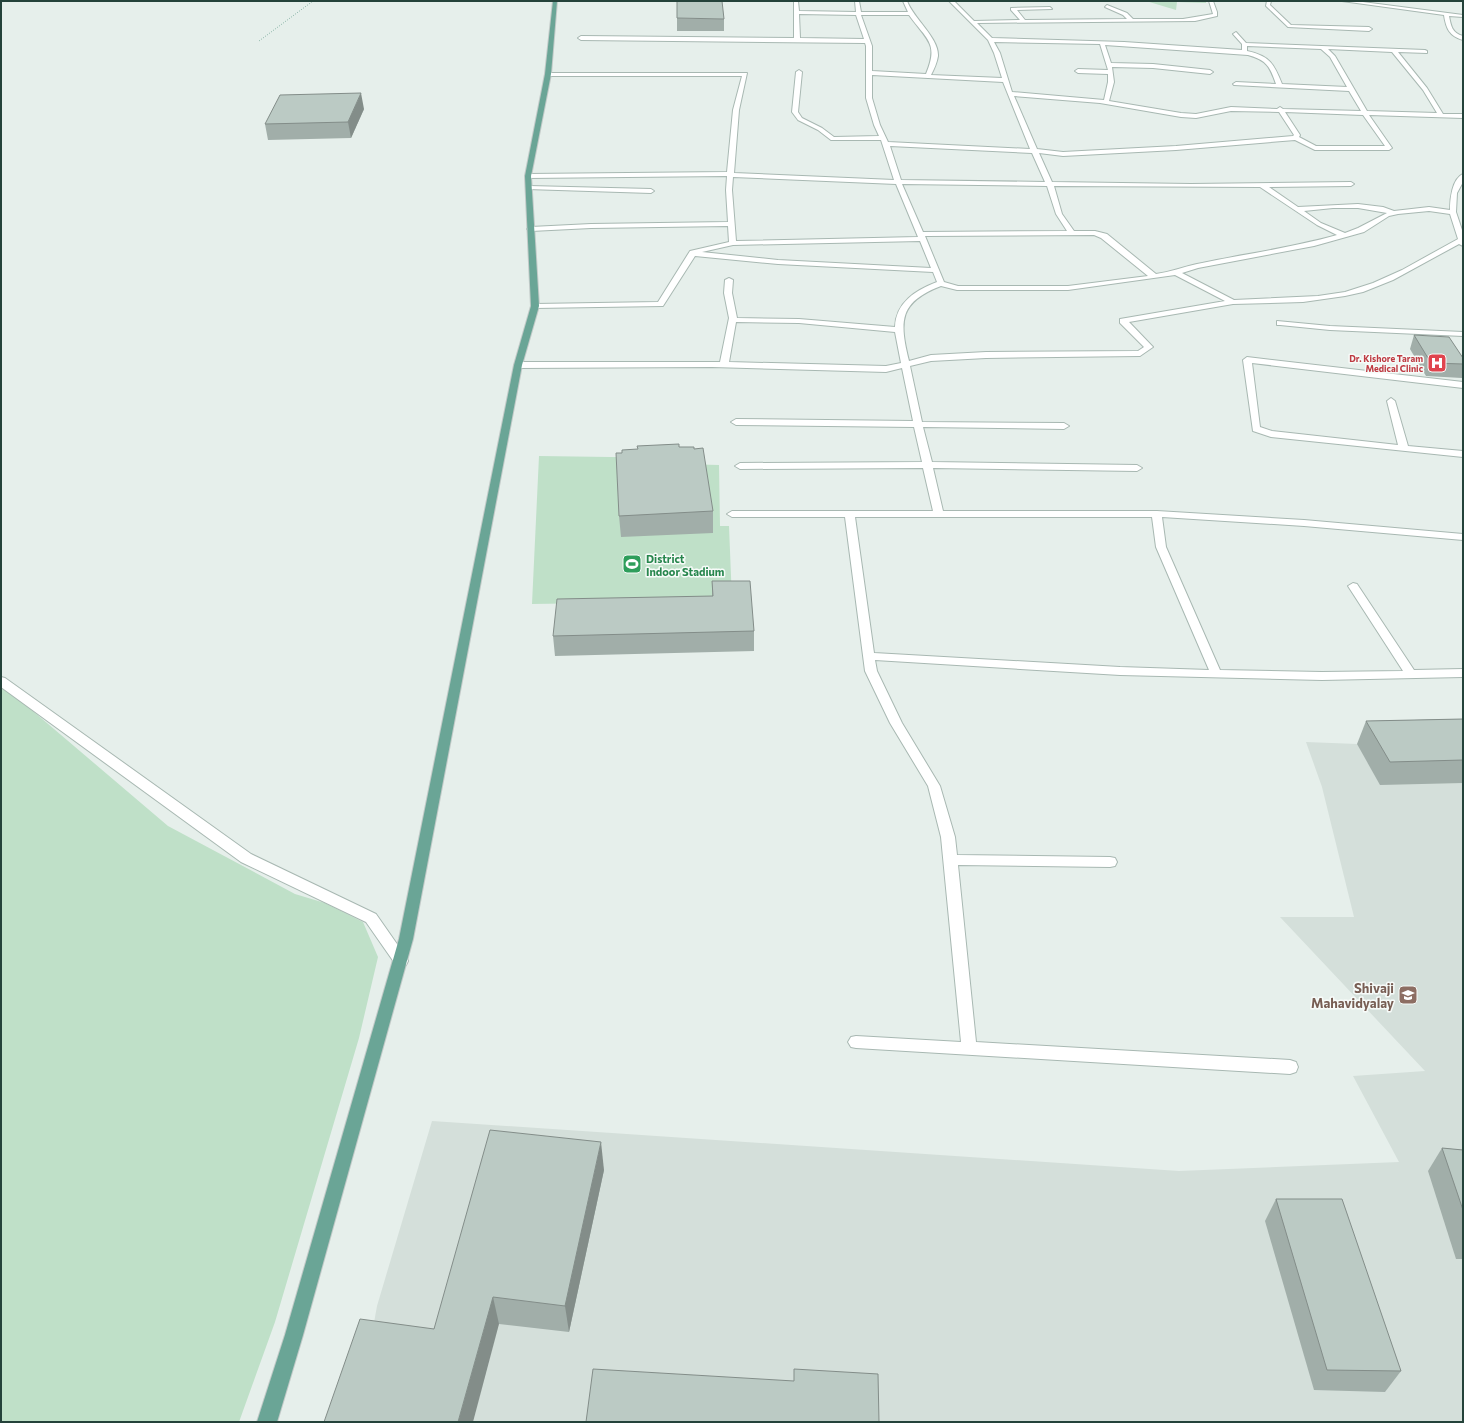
<svg xmlns="http://www.w3.org/2000/svg" width="1464" height="1423" font-family="Commissioner,sans-serif">
  <rect width="100%" height="100%" fill="#e6efeb"/>
  <path fill="#d4dfda" d="M1306,742l51,2 106,-2v680h-1119l26,-77 7,-39 55,-185 747,50 220,-9 -46,-86 72,-5 -145,-154h74l-32,-130z"/>
  <g fill="#bfe0c8">
    <path d="M1146,1h60v2l-29,-1 -1,8z"/>
    <path d="M539,456l143,2 -1,6 38,1 1,61h9l3,75 -200,3z"/>
    <path d="M1,689h6l161,137 127,68 30,9 38,19 15,35 -19,81 -84,284 -36,100h-238z"/>
  </g>
  <g fill="none" stroke-linecap="round" stroke-linejoin="round">
    <g stroke="#a8b8b2" stroke-width="2">
      <g id="minor">
        <path d="M794,1h4l1,10 57,1 -1,-11h4l2,11h47l-5,-11h4c7,18 32,37 31,55 -1,7 -4,13 -7,19l71,3 -8,-25 -6,-13 -39,-39h5l20,20 46,-1 -9,-10v-2l39,-1 2,2 -35,1 8,10 102,-1 -4,-4 -18,-8 2,-2 20,8 6,6h50l30,-5 -4,-13h4l4,11v4l-22,5 -218,2 15,15 132,4 118,8v-6l-9,-10 3,-2 10,11 179,7 2,1v2l-29,-1 29,36 16,26h20v4l-94,-3 23,33 -3,2h-74l-20,-10 -119,10 -113,6 -24,-3 13,29 139,2 160,-2 3,2 -3,2 -82,1 29,20 60,-3 25,3 11,4 35,-4 21,3c0,-11 2,-31 13,-36v8l-6,11 -1,19 7,21v13l-4,-2 -66,36 -30,12 -18,4 -42,6 -70,2 -104,18 24,25 -13,9 -154,2 -55,3 -21,5 12,56 142,1 5,3 -5,3 -141,-2 9,35 205,3 5,3 -5,3 -204,-3 10,43h214l147,9 159,14v6l-159,-14 -142,-9 4,30 54,123 102,2 81,-1 -55,-85 5,-3 4,1 57,86 49,-1v8l-141,3 -202,-5 -245,-15 2,11 25,52 38,63 15,51 2,18 153,2 5,1 2,4 -2,4 -5,1 -152,-2 18,177 314,18 6,2 2,5 -2,5 -6,2 -434,-26 -5,-1 -3,-5 3,-5 5,-1 105,6 -20,-205 -13,-51 -38,-63 -25,-52 -20,-154h-113l-5,-3 5,-3h201l-10,-43 -183,1 -5,-3 5,-3 182,-1 -8,-35 -178,-2 -5,-3 5,-3 177,2 -11,-53 -16,4 -174,-5 -194,1 -4,-3 4,-3h202l9,-44 -5,-25 1,-13 4,-2 4,2 -1,13 5,25 62,1 96,8c1,-25 21,-37 42,-45l-4,-10 -155,-8 -83,-8 -32,50 -128,2 -4,-2 4,-2 123,-2 32,-51 39,-9 -1,-16 -137,2 -60,3 -4,-2 4,-2 60,-3 137,-2 -2,-32 1,-14 -199,2 -3,-2 3,-2 199,-2 6,-62 9,-34h-194l-3,-2 1,-1h201l-8,37 -5,63 160,7 -13,-40h-50l-13,-10 -20,-10 -6,-8 4,-40 3,-2 3,2 -4,40 4,6 20,10 12,9 45,-1 -5,-11 -8,-27v-52l-1,-3 -284,-3 -3,-2 3,-2 213,2zM799,14l57,1 8,24 -64,-1zM861,15h48c18,25 30,28 17,59l-54,-3v-25zM994,42l106,2 8,26 -30,-1 -3,2 3,2 30,1v8l-4,18 -92,-8 -12,-39zM1105,45l143,10c19,5 22,12 28,29l-40,-2 -3,2 1,1 115,6 12,20 -78,-2 -3,-2 -3,2 -46,-2 -35,7 -15,-1 -72,-12 5,-19 -2,-15 41,1 57,6 3,-2 -3,-2 -57,-6 -42,-1zM1247,46l74,3 9,8 17,30 -65,-3c-8,-20 -12,-28 -35,-33zM1328,49l64,3 31,38 14,23 -70,-2 -32,-55zM872,75l131,7 27,67 -142,-7 -8,-17 -8,-27zM1014,96l86,7 81,14 15,1 35,-7 48,1 15,23 -1,1 -117,10 -113,6 -26,-3zM1285,112l78,3 22,31h-69l-17,-9 1,-2zM890,146l142,7 13,29 -144,-2zM733,177l163,7 22,53 -182,4 -4,-51zM902,184l145,2 9,28 11,17 -144,1zM1054,186l206,1 57,38 20,10c-46,13 -93,19 -140,29 -14,3 -27,8 -41,10l-49,-40 -12,-3h-21l-12,-17zM1333,208h25l29,5 -29,15 -13,5 -24,-10 -17,-12zM1429,211l21,3 8,25 -56,31 -29,13 -28,9 -27,4 -84,4 -52,-27 16,-5 116,-22 50,-14 25,-16 9,-2zM1094,235l7,3 47,38 -80,10h-110l-14,-4 -19,-46zM920,241l11,27 -153,-8 -76,-8 31,-7zM1175,275l50,26 -105,18v4l24,24 -6,4 -152,1 -55,3 -22,6c-10,-40 -10,-59 32,-75l16,4h111zM736,322l63,1 96,9 6,31 -15,3 -157,-4zM855,517h297l4,30 53,123 -89,-3 -246,-14z"/>
        <path d="M1267,1h4l-1,4 21,20 78,2 3,2 -3,2 -81,-4 -22,-21z"/>
        <path d="M1342,1h13l108,14v2l-14,-1c2,10 3,17 14,20v4c-14,-4 -17,-12 -19,-25z"/>
        <path d="M529,186l122,3 3,2 -3,2 -124,-4v-2z"/>
        <path d="M1277,321l53,5 133,6v4l-133,-6 -50,-5h-3z"/>
        <path d="M1247,357l216,25v6l-211,-25 8,64 12,4 126,14 -11,-44 4,-3 4,3 13,45 55,5v6l-192,-20 -18,-6 -10,-71z"/>
        <path d="M1,677l4,1 246,176 125,60 30,43 2,4 -2,4 -5,2 -5,-2 -30,-43 -125,-60 -240,-175z"/>
      </g>
    </g>
    <g stroke="#c2cac8" stroke-width="2">
      <path id="major" d="M553,1h4l-6,73 -20,102 8,130 -17,59 -109,574 -110,396 -26,87h-20l28,-87 114,-396 115,-574 17,-59 -6,-130 20,-102z"/>
    </g>
    <path stroke="#86b3a5" stroke-width="1" stroke-dasharray="1 1.5" stroke-linecap="butt" d="M259,41l54,-40"/>
    <use href="#minor" fill="#fff" fill-rule="evenodd"/>
    <use href="#major" fill="#6aa596" fill-rule="evenodd"/>
  </g>
  <g fill="#a1aea9">
    <path d="M677,18l47,1v12h-47z"/>
    <path d="M364,109l-13,29 -83,2 -3,-16z"/>
    <path d="M1414,335l49,23 -1,20 -36,-2 -16,-27z"/>
    <path d="M679,447l34,64v22l-92,4 -2,-21 3,-63z"/>
    <path d="M712,581l42,50v20l-199,5 -2,-20 159,-40z"/>
    <path d="M1463,719v64l-83,2 -23,-41 9,-23z"/>
    <path d="M1442,1148l21,2v109h-7l-28,-88z"/>
    <path d="M604,1170l-35,162 -70,-8 -65,5z"/>
    <path d="M1276,1199l125,172 -16,21 -71,-2 -49,-169z"/>
  </g>
  <g fill="#838d89">
    <path d="M361,93l3,16 -13,29 -3,-16z"/>
    <path d="M601,1142l3,28 -35,162 -4,-26z"/>
    <path d="M493,1297l6,27 -26,98h-15z"/>
  </g>
  <g fill="#bbcac4" stroke="#838d89">
    <path d="M677,1h45l2,18 -47,-1z"/>
    <path d="M361,93l-13,29 -83,2 15,-29z"/>
    <path d="M1414,335l35,2 14,21v6l-32,-1z"/>
    <path d="M679,444v3h15v2l9,-1 10,63 -94,5 -3,-63h6v-3l16,-1 -1,-3z"/>
    <path d="M712,581h38l4,50 -201,5 4,-37 156,-3z"/>
    <path d="M1463,719v41l-73,2 -24,-41z"/>
    <path d="M490,1130l111,12 -36,164 -72,-9 -35,125h-134l36,-103 74,10z"/>
    <path d="M1442,1148l21,2v60z"/>
    <path d="M1276,1199h66l59,172 -74,-1z"/>
    <path d="M593,1369l201,12v-12l84,5 1,48h-293z"/>
  </g>
  <defs>
    <g id="hospital-square" transform="scale(1)"><rect x="-9" y="-9" width="18" height="18" rx="4" fill="#e0444e" stroke="#f7fbf9"/><path d="M-5-5h3v3.5h4V-5h3V5h-3V1.5h-4V5h-3Z" fill="#fff"/></g>
    <g id="stadium-square" transform="scale(1)"><rect x="-9" y="-9" width="18" height="18" rx="4" fill="#2e9e5b" stroke="#f7fbf9"/><path d="M0-5a6.5 5 0 1 0 0 10a6.5 5 0 1 0 0-10ZM-3.5-1.8h7v3.6h-7Z" fill="#fff"/></g>
    <g id="school-square" transform="scale(1)"><rect x="-9" y="-9" width="18" height="18" rx="4" fill="#8d6e63" stroke="#f7fbf9"/><path d="M0-5L7-2L0 1L-7-2ZM-4 1L0 2.5L4 1V4Q0 6-4 4Z" fill="#fff"/></g>
  </defs>
  <g fill-rule="evenodd">
    <use href="#hospital-square" x="1437" y="363"/>
    <use href="#stadium-square" x="632" y="564"/>
    <use href="#school-square" x="1408" y="995"/>
  </g>
  <g text-anchor="middle" dominant-baseline="central" stroke-width="3" stroke-linejoin="round" paint-order="stroke">
    <g font-size="9" font-weight="bold" fill="#be3a42" stroke="#f7fbf9" text-anchor="end">
      <text x="1423" y="358">Dr. Kishore Taram<tspan x="1423" dy="10">Medical Clinic</tspan></text>
    </g>
    <g font-size="11" font-weight="bold" fill="#27864d" stroke="#f7fbf9" text-anchor="start">
      <text x="646" y="558">District<tspan x="646" dy="13">Indoor Stadium</tspan></text>
    </g>
    <g font-size="13" font-weight="bold" fill="#785e54" stroke="#f7fbf9" text-anchor="end">
      <text x="1394" y="988">Shivaji<tspan x="1394" dy="15">Mahavidyalay</tspan></text>
    </g>
  </g>
  <rect width="1464" height="1423" fill="none" stroke="#24423a" stroke-width="4"/>
</svg>
